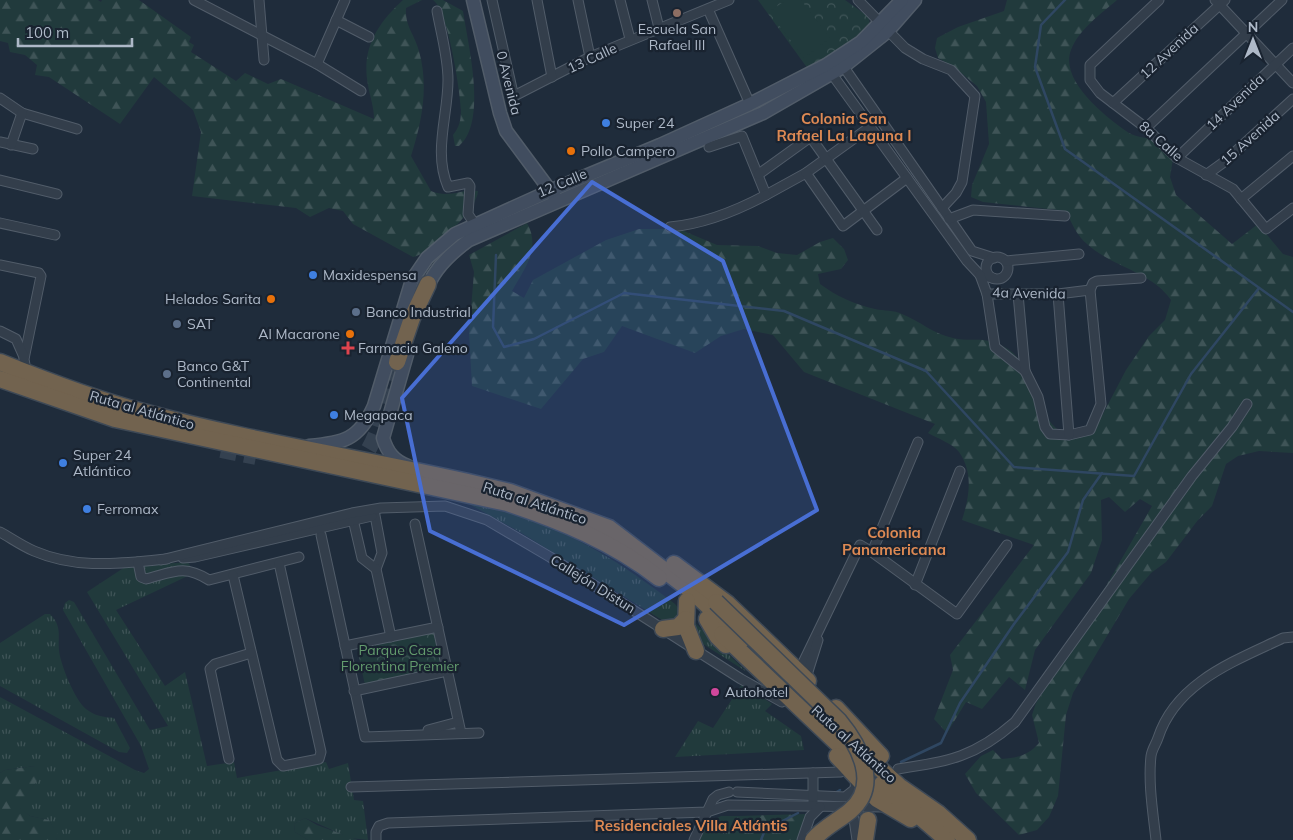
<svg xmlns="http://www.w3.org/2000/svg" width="1293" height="840" font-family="Mulish,sans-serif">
  <defs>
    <pattern id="grass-tufts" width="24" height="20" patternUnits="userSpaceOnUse" patternTransform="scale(1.25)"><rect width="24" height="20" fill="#213a3c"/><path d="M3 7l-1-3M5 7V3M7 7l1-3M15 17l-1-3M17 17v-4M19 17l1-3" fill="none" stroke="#3f5457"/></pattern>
    <pattern id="forest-firs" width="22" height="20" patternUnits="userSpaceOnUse" patternTransform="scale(1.25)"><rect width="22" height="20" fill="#213a3c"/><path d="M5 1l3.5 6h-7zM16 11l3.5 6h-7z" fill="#3f5457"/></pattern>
    <pattern id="park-crowns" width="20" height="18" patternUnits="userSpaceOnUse" patternTransform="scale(1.25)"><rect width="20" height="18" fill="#213a3c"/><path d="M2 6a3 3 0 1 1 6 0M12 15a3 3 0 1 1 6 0" fill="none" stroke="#3f5457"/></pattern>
  </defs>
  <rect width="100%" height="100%" fill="#1f2c3b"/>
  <g fill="url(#grass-tufts)">
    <path d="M469,504c83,15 141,50 206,100l4,5 -4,12 -13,-1 -142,-88z"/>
    <path d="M188,562l6,11 -78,37 49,76 20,-14 22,94 27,-4 3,16 89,-16 3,7 19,-6 6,37 9,1 5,39 -18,-2 -45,-20 -11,6 1,8 13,8h-252l1,-5 -8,-15 -19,-4 -13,-10 21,-26 -3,-14 -30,4 -5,3v-76l135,73 9,3 5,-4 -8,-23 -78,-136 2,-7 4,-3 5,2 76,128 18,-4 -81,-134 38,-25z"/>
    <path d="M45,614h5c12,12 8,21 9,36 1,14 16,50 27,59 9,7 17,8 28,9l16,30 -3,5 -8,-1 -119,-66v-43z"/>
    <path d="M693,621l54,51 -55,-35z"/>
    <path d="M742,684l30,20 -7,7 36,25 3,14 -129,7 23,-36 15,7z"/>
    <path d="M721,816h18v24h-40l9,-17z"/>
  </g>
  <g fill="url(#forest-firs)">
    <path d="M0,0h98l3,2 1,-2h37l52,37 -2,5 5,3 -3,7 45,29 9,-8 23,11 13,-5 93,40c0,-12 -4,-22 -6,-34 -7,-36 9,-61 35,-85h19l-16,8c-1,19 8,25 13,43 10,36 3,70 -8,105l20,35c19,8 32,-3 47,0 0,18 -46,62 -65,66l-60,-33 -10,-13 -14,-3 -19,9 -14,-9 -104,-12 9,-64 -8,-22 -39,-33 -34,47 -71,-47 -14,-2 2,-10 -12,-10 -15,-3 -2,-9 -8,-2z"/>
    <path d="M433,0h10l20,11c5,34 25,111 -4,135h-4l-2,-11c6,-7 8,-15 8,-25 -1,-20 -13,-100 -28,-110z"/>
    <path d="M1007,0h110c-16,14 -38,29 -46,50 -12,31 36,68 58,83 8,5 20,4 29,9 5,4 11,12 15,17l-3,18 6,18 56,49 26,-20 25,30 10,3v196l-34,-2 -21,5 -12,8 -14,42 -14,14 -32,42 -15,11 -22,26 -56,94 -7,22 -8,81 -9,21 -12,13 -18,5 -43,-42 -11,-19 16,-18 12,-6 9,9c15,-1 27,-4 37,-16l-7,-28 4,-12 24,-37 92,-160 -12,-7 -15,13 -16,-15 -8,3 1,40 -11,33 -56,77 -10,40 -16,-13 -27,32 -16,-7 -19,31 -13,-14 19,-49 -3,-15 84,-110 -72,-25c7,-22 12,-47 -3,-68 -6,-8 -22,-14 -31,-19l7,-9 -131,-52 -31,-37 -29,-6 -23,7 -26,17 -73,-27 -18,26 -21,7 -42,50 -69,-23 -3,-52 5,-62 -5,-17 58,-32c14,25 -2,45 -15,68l12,7 9,-18 73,-40 33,-11h40l38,16 41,1 19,7 20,2 23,-13 13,-4 11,11 4,11 -7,9 -23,5 2,10c16,12 36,21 55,25 9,2 19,1 27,5 18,7 31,20 51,24 23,5 30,-4 55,11 28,18 28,84 67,87 6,0 13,-4 19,-5l32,-61 23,-34 16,-16 6,-20c-19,-28 -59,-33 -84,-56 -10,-8 -16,-22 -21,-33l-83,-9 -12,-5 1,-12 17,-41 -3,-42 -9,-16 -23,-19 -16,-9 -3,-10 2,-10 21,-11 46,-16z"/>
    <path d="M35,766l7,4 -4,10 -20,26 12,10 19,4 9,15 -2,5h-56v-67l5,-3z"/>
    <path d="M808,814l-8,26h-61v-24z"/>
    <path d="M305,818l12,7 41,15h-50l-13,-8 -1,-8z"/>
  </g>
  <g fill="url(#park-crowns)">
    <path d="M758,0h87l24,17 1,11 -28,23 -34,18z"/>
    <path d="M436,632l8,37 -79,16 -8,-37z"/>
  </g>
  <path fill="#213a3c" d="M786,0h15l29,38 -26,20 -35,-46z"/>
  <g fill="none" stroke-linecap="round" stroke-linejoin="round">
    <g stroke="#2f4762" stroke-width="2.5">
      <path d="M1065,0l-24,25 -6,42 30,82 228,163"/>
      <path d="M496,255l-3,72 11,20 30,-8 90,-46 160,18 142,60 88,96 120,9 57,-102 68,-86"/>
      <path d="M901,762l40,-19 19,-40 54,-79 54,-72 15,-52 19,-27"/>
      <path d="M835,793l5,-3"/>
      <path d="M761,840l4,-10 33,-17"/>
    </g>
    <g stroke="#344150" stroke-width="16" stroke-dasharray="16 8" stroke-linecap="butt">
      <path d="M221,450l35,7"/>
      <path d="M353,467c25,-15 36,-77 44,-105"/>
    </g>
    <g stroke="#515c69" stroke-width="11">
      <g id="street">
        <path d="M194,0l123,64 44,27"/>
        <path d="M259,0l5,60"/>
        <path d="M492,0l21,93 3,2 74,-38 139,-57"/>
        <path d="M537,0l15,77"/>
        <path d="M578,0l12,57"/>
        <path d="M620,0l10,39"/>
        <path d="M652,0l7,28"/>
        <path d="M858,0l47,48 18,11 28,11 24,26 -13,86 -6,11 -14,15"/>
        <path d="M1159,0l-69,65v15l10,13 46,35 31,30 56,31 33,40 27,-21"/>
        <path d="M1215,0l78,83"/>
        <path d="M708,9l42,95"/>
        <path d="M437,11c4,22 11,46 11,69 0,36 -15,72 0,107l20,-4 2,3 -2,28 6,9"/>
        <path d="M336,20l33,17"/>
        <path d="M841,63l131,188 22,7"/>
        <path d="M317,64l28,-64"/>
        <path d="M829,70l138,191 13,14 13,3"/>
        <path d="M0,98l22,15 55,16"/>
        <path d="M1113,103l112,-103"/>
        <path d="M1146,128l136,-128"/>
        <path d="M0,142l33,7"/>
        <path d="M11,145l11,-32"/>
        <path d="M709,147l33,-11 24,59 40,-22 64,-46"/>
        <path d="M1177,158l116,-110"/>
        <path d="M806,173l37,53 64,-48"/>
        <path d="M759,174l50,-36 3,1 65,91"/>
        <path d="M1206,175l18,-13 69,-63"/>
        <path d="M0,180l57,14"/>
        <path d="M1241,199l52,-43"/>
        <path d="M949,219l24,-9 92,6"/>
        <path d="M0,223l55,12"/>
        <path d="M670,227c33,-3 66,-16 96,-32"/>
        <circle cx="997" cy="268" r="11"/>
        <path d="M1006,261l73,-7"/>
        <path d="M0,265l39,8 2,3 -17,83 1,6"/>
        <path d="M980,275l7,19h71l32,-4"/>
        <path d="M987,294l8,53 30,24 13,26 7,30 5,7 19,1 21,-5 11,-26 -11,-114 3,-7 4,-2 44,-3"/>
        <path d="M1018,294l7,77"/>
        <path d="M1058,294l11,141"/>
        <path d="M0,331l16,8 8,18"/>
        <path d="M374,510l8,43 -6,16 15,68"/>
        <path d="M352,515l10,43 14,11"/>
        <path d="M415,524l46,209"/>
        <path d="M0,532c11,6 22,14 34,19 44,19 87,12 133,8"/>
        <path d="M321,535l44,202 114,-4"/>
        <path d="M872,552l46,-110"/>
        <path d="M183,558l12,-1 177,-41"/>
        <path d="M161,560l191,-47 29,-5 64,-2 42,14 63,37 191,122 41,23"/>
        <path d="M138,562l3,15 5,2c27,-7 38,-15 63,1l90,-23"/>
        <path d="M233,575l44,185 6,6 36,-7 2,-7 -42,-189"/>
        <path d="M915,585l45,-114"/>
        <path d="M345,646l93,-19"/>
        <path d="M799,671l61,-126 12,7 85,62 50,-69"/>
        <path d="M806,678l12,-38"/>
        <path d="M354,691l93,-20"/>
        <path d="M428,730l30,-8"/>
        <path d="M229,759l-19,-90 5,-5 36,-11"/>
        <path d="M898,769c52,-8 77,-12 117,-47l177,-246 40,-49 15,-23"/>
        <path d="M351,787l490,-15"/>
        <path d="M737,792l108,5 10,-8 1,-12"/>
        <path d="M813,802v-29"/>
        <path d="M848,810l6,9 3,21"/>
        <path d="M376,840v-8l3,-6 9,-3 319,-11 21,-7 156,2"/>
        <path d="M694,840l19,-41 5,-4 11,-3"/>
        <path d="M802,840l8,-23 10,-10"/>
        <path d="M1156,840c-3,-27 -8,-57 -5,-84 1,-7 5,-12 7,-18 18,-56 77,-77 125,-100l10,-1"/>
      </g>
    </g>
    <g stroke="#515c69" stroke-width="15">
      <g id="secondary">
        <path d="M473,0l27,113 6,18 49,66"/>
        <path d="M426,292c6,-22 25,-39 43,-52l294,-127 80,-46 44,-35 28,-32"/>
        <path d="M408,351l-25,87c4,14 11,23 25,28"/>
        <path d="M309,446c34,-3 50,-6 65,-40l38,-126 15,-22 28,-24 97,-44 108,-45 90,-41 76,-39 35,-23 41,-42"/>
      </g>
    </g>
    <g stroke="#3e4956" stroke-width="19">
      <g id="highway">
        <path d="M0,362c47,19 94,37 143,50 107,29 217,46 325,70l42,10 99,36 85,65 49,46"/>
        <path d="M397,362l15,-44 16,-34"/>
        <path d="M0,379l115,40 392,84c54,18 106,39 152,75"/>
        <path d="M674,564l54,40 80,77"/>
        <path d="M687,601l-1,25 10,25"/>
        <path d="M707,619l10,17 9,9"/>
        <path d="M663,629l15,-2 8,-8"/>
        <path d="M722,634l136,129"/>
        <path d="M836,708l45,48"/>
        <path d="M853,744l46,42 39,27 30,27"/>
        <path d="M837,756l40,43 34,20"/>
        <path d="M882,784l65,56"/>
        <path d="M865,840l3,-20"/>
      </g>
    </g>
    <use href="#street" stroke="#333e4b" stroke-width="9"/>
    <use href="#secondary" stroke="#414d5f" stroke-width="12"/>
    <use href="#highway" stroke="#72634f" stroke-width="16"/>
    <g stroke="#3e4956" stroke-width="19" stroke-linecap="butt">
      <path id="highway-bridge" d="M716,602l123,119c20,24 42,64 11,90 -12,10 -27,17 -37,29"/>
    </g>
    <use href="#highway-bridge" stroke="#72634f" stroke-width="16"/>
  </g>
  <path fill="#486ed3" fill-opacity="0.2" stroke="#486ed3" stroke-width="4" stroke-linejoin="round" d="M592,182l131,79 94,249 -193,115 -194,-94 -28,-133z"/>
  <circle fill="#8d6e63" stroke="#192330" stroke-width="2" cx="677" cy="13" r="5"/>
  <g fill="#3f7fe0" stroke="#192330" stroke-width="2">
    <circle cx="606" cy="123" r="5"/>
    <circle cx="313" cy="275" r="5"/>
    <circle cx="334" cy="415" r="5"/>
    <circle cx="63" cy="463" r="5"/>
    <circle cx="87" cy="509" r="5"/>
  </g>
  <g fill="#e8710a" stroke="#192330" stroke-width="2">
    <circle cx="571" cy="151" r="5"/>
    <circle cx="271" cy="299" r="5"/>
    <circle cx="350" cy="334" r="5"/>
  </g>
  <g fill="#5c6f8a" stroke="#192330" stroke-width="2">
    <circle cx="356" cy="312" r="5"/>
    <circle cx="177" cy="324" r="5"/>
    <circle cx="167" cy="374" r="5"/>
  </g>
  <path fill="#e0444e" stroke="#192330" stroke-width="2" d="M345.5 340.5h5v5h5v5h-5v5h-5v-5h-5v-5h5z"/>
  <circle fill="#d1479c" stroke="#192330" stroke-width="2" cx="715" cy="692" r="5"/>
  <g text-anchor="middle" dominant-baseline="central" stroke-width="4.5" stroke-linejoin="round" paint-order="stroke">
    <g font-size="14" fill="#aeb9c8" stroke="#192330" text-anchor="start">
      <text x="677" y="29" text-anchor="middle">Escuela San<tspan x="677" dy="16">Rafael III</tspan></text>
      <text x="616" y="123">Super 24</text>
      <text x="581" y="151">Pollo Campero</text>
      <text x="323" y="275">Maxidespensa</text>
      <text x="261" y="299" text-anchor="end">Helados Sarita</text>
      <text x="366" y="312">Banco Industrial</text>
      <text x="187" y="324">SAT</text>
      <text x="340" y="334" text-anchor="end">Al Macarone</text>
      <text x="358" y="348">Farmacia Galeno</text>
      <text x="177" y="366">Banco G&amp;T<tspan x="177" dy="16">Continental</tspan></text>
      <text x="344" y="415">Megapaca</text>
      <text x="73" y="455">Super 24<tspan x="73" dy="16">Atlántico</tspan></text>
      <text x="97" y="509">Ferromax</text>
      <text x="725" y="692">Autohotel</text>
    </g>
    <g font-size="14" fill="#aeb9c8" stroke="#192330">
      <text transform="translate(1169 51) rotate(-43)">12 Avenida</text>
      <text transform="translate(592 58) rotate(-25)">13 Calle</text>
      <text transform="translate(509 83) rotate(76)">0 Avenida</text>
      <text transform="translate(1235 102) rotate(-44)">14 Avenida</text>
      <text transform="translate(1250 138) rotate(-42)">15 Avenida</text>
      <text transform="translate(1161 141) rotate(41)">8a Calle</text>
      <text transform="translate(562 183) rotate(-23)">12 Calle</text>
      <text transform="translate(1029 293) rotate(1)">4a Avenida</text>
      <text transform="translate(142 410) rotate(16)">Ruta al Atlántico</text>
      <text transform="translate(535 503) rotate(18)">Ruta al Atlántico</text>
      <text transform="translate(593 584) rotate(32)">Callejón Distun</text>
      <text transform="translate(854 744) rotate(42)">Ruta al Atlántico</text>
    </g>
    <g font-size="14" fill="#639b6d" stroke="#192330">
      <text x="400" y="650">Parque Casa<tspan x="400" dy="16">Florentina Premier</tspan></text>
    </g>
    <g font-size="15" font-weight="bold" fill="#dd8953" stroke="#192330">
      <text x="844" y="118">Colonia San<tspan x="844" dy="17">Rafael La Laguna I</tspan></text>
      <text x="894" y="532">Colonia<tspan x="894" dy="17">Panamericana</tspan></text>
      <text x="691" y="825">Residenciales Villa Atlántis</text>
    </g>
  </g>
  <g transform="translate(1253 40)" stroke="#192330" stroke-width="4" paint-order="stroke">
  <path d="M0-4L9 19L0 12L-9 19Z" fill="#aeb9c8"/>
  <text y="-8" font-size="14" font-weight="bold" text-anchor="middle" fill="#aeb9c8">N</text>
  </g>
  <path d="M18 38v8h114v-8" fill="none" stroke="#aeb9c8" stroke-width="2.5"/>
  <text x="25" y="38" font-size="15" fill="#aeb9c8" stroke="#192330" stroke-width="4" paint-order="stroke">100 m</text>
</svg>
